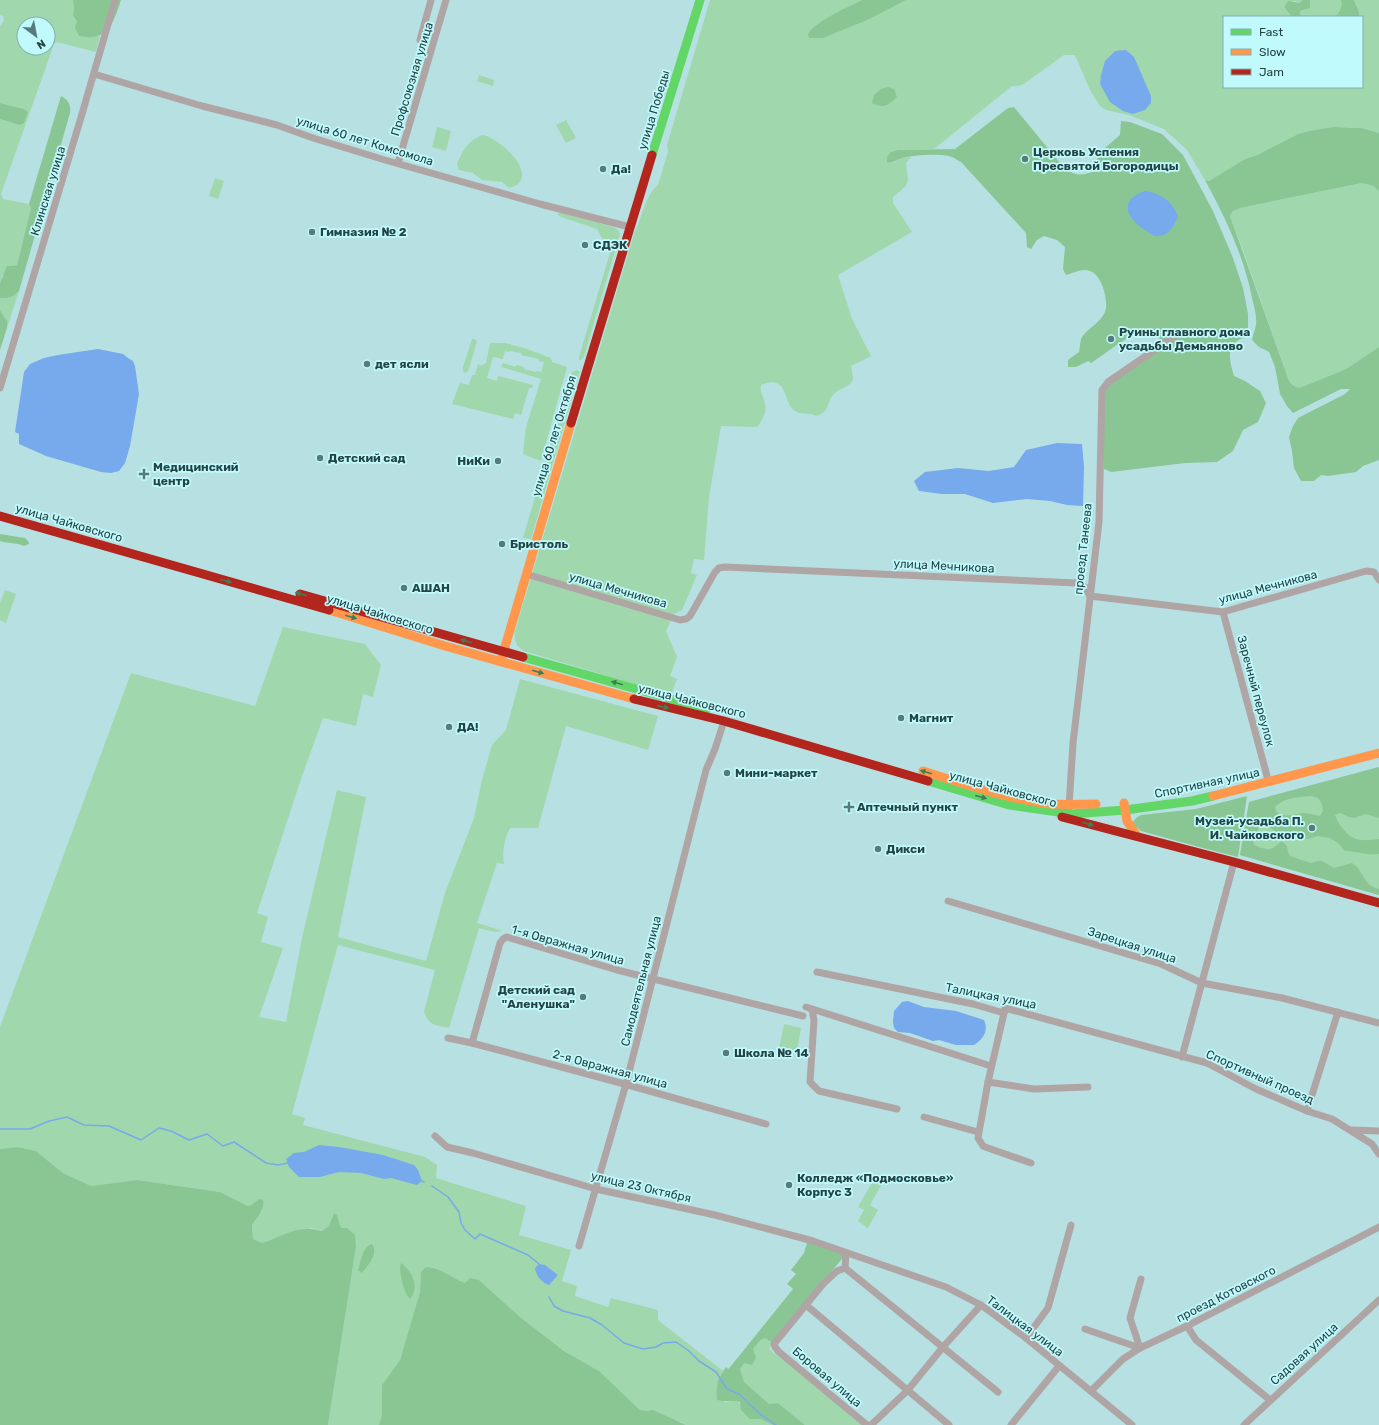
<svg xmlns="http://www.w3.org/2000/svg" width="1379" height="1425" font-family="Rubik,sans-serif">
  <rect width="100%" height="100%" fill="#b7e0e2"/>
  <g fill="#a1d7ac" fill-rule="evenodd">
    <path d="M0,0h73l1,7 -1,9 4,5 9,16 14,-1 -4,16 -39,-10 -3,2 -53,150 2,5 26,5 2,4 -14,57 -5,2 -10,9v5l-2,2v-164l19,6 5,-16 -24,-6v-77l4,-5 -1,-5 -3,-1zM24,24h24v24h-24z"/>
    <path d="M710,0h592l-2,3 -6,-2 -10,5 8,11h-68v70h138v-70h-4l1,-5 -5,-12h25v133l-17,-5 -15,-1 -38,4 -11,3 -41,21 -12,4 -36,22 -4,-1 -18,-30 -23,-21 -35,-14 -23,-5 -6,-4 -11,-18 -14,-33h-11l-39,28 -6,3h-7l-78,63 -36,1 -5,13 8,-5 10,-1 -5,6 2,17 -2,6 -13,11v6l19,29 -74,43 14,44 19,37 -20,10c1,4 2,10 2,13 -1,7 -14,10 -18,14 -10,9 -3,18 -19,23 -7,-4 -15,-1 -21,-5 -12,-7 -6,-38 -34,-26 -1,5 0,7 2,12 5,14 2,19 -6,30l-36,-1 -12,71 -5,63 -10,-1 -3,14 6,2 -15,35 -9,5 -7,16 11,26 -7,19 7,3 -6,16 -147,-44c-8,-5 -10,-10 -9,-20l119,-397c7,-13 12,-41 24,-49l10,-33 -1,-7z"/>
    <path d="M1310,0h31c2,6 -2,14 -7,17h-33l-1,-6 4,-1z"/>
    <path d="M479,75l15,5 -1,6 -16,-5z"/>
    <path d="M566,120l10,18 -10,5 -10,-18z"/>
    <path d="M437,127l14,4 -5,20 -14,-4z"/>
    <path d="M482,135c18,2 62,44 27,53l-7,-6 -20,-2 -9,-7 -14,-3 -2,-6c6,-14 10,-22 25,-29z"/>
    <path d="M215,178l9,3 -6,18 -9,-3z"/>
    <path d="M1362,183l11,3 6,5v156l-33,22 -44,18c-7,1 -9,-1 -13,-6l-45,-128 -14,-37 3,-5 7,-3z"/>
    <path d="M559,212l55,15 4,3 2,4 -36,123 -3,3h-2v-3l31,-104 -13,-24 -36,-12 -3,-2z"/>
    <path d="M19,291l-12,37v-7l-7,-11v-12c9,1 13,-1 19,-7z"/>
    <path d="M472,339h2l3,2 -8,28 -2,3 -2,1 -2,-2v-4z"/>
    <path d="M490,343h15l19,5 27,10 1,4 15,5 -26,94 -16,-6 -2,-2 3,-26 15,-48 -40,-12 2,-4 13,4v-2l8,2v2l12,3v-1l5,1 3,-10 -5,-1v-2l-18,-4v-2l-11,-2 -1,1 -4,-1 -2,8 -10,-2 -6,21 10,3 1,-5 35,9 -1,3h-3l-8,27 -6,-2 -2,6 -61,-15 8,-21 9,2 3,-10h3l3,-11 3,2 5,-3z"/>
    <path d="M577,370l3,2 -1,2 -48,165 -8,-1 49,-166z"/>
    <path d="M5,590l11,4 -10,29 -6,-3v-17z"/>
    <path d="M283,627l82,17 16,21 -8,32 -10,-3 -7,32 -33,-8 -22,61 -44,134 11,4 -7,25 22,6 -24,69 27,5 16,-84 35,-148 29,7 -28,140 88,24 19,-68 29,-75 8,-38 10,-35 14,-15 14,-51 138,37 -10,34 -82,-24 -28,102h-28c-6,11 -8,24 -6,36l-7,-1 -20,60 26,8 -8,1 -16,-4 -30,100c-13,-3 -20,-2 -25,-16l11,-42 -97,-25 -46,169 13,4 -2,7 122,32 12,8 -1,13 90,28 -7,29 52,15 -9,31 15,5 -2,10 33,11 3,-9 47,12v10l65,51 -4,6 5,25c19,-4 24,9 38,17 4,2 8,3 11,6h-87l-5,-3 -41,-12 -41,-39 -35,-20 -44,-34 -41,-37 -14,3 -9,-3 -25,-13 -10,5 -1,20 -20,68 -18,25v30l-3,10h-51l28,-178 -15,-19 -4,-13 -8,11 -7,5 -10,-3 -50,15 -9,-4 -1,-14 10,-14 -3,-12 -8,6 -3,1 -28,-14 -83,-12 -46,6 -28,-13 -27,-22 -18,-4 -18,2v-122l131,-354 124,33z"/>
    <path d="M1379,767v128l-139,-40 9,-53z"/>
    <path d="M784,1024l17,4 -4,23 -18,-3z"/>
    <path d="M877,1174l8,4 -15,27 8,5 -10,18 -10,-7 6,-11 -6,-3z"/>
    <path d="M765,1338l8,5 -4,6 95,76h-59l-27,-22 -9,1 -25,-22 -4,-13c6,-12 14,-24 25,-31z"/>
  </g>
  <g fill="#8ac693" fill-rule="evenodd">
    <path d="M73,0h48c-8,24 -13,42 -42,36l-4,-8 2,-7 -4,-5 1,-9z"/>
    <path d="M862,0h44l-39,20 -17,7 -27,11h-14l-1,-4c9,-14 39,-26 54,-34z"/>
    <path d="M1302,0h8v8l-10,3 1,6h-9l-8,-10 4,-6 12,2z"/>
    <path d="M1341,0h13l5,12v5h-25c5,-3 9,-11 7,-17z"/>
    <path d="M888,87l6,2 3,8c-9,8 -13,12 -25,6l2,-8 7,-6z"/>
    <path d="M61,96c8,4 10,10 9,17l-51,178c-6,6 -10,8 -19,7v-15c2,-3 5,-13 7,-17h5l5,-1 14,-57 -2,-4z"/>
    <path d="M0,103l24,6 4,3 -4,11 -5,2 -19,-6z"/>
    <path d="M1014,107l51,62c12,7 17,7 30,2l3,-17 22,-19 1,-14 9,1 32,12 21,21 30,56 20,47 10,30 5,26v13l-3,10c-20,7 -16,23 -11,39l11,5 15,10 6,12 -8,19 -15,8 -10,21 -16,11 -32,1 -74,9 -7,-3v-72l2,-10 55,-42 -2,-7c-4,-3 -9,-6 -14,-6 -11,-2 -43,24 -54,31l-3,-2 -12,6h-8v-7l11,-8c1,-4 1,-11 3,-15 6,-9 19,-15 23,-25 4,-11 -3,-37 -15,-41 -7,-3 -17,2 -24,4l-3,-6 2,-22 -8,-7 -13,-4 -7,4 -6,9 -4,-2 -1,-14 -65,-71c-3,-1 -6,-4 -9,-5 -10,-4 -39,-2 -50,1 -7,2 -7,5 -15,4v-5l4,-5 7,-2 57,-1 53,-41z"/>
    <path d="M1334,127l28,1 17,5v58l-6,-5 -11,-3 -122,25 -7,3 -3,5 59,165c4,5 6,7 13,6l44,-18 33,-22v113l-16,6 -7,6 -28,4 -7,-1 -7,6h-13l-7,-13 -2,-17 -3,-14 4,-11 5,-8 47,-24 5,-5h-9l-48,24 -6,-7 -7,-12 -5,-27 -6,-15 -10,-5 -7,-7c1,-5 3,-10 4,-15 1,-9 -2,-19 -4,-27 -8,-42 -27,-81 -47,-118l4,1 36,-22 12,-4 41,-21 11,-3z"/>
    <path d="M0,310l7,11v7l-7,22z"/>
    <path d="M0,534l25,4 3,3 1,3 -5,2c-9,-4 -15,-2 -24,-5z"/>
    <path d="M1379,767v51l-13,-4 -12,4 -5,-1 -9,-4 -5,2c3,9 12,21 21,24 7,2 16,1 23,0v15c-11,2 -23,-3 -34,-3l-7,-8 -8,-5 -13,-2 -8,3 -18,-3 -5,3 -5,-1 -2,-4 -13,-9c-9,2 -10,8 -13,15l1,5c15,6 16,6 28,-4l5,5 1,6 2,4c3,1 20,7 22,7 4,-1 6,-3 10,-2 4,2 8,5 12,7l18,-5c12,7 11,23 27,26v6l-139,-40 9,-53zM1309,796c10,0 13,5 14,15l-3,5c-6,-1 -11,-3 -16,-3 -10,1 -21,6 -28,-2l-1,-4c8,-9 23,-10 34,-11z"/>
    <path d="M1247,796l-9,61 -39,-10 -58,-16 -6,-5 -2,-4 3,-4 5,-3 55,-6z"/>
    <path d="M18,1147l18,4 27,22 28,13 46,-6 83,12 28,14 3,-1 8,-6 4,1c2,10 -6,17 -11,25l1,14 9,4c22,-7 35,-19 60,-12l7,-5 5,-13 3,2 4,13h6l8,7 1,12 -28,178h-328v-276z"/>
    <path d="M808,1239l38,14 -5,7 -68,83 -8,-5 -5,3 -7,8 3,9 -4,7 -8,-2 -4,6 4,13 25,22 9,-1 27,22h-32l-12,-6h-11l-9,-9 -1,-8c-8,-2 -15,0 -23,-2 -1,-15 0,-21 9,-33l2,2 3,-3 62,-77 -6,-5 9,-10 -5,-4 13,-17z"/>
    <path d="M372,1244c7,10 -4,21 -10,29l-4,-3c3,-8 4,-23 14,-26z"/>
    <path d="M401,1263c11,8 19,24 9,36 -6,-5 -12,-29 -9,-36z"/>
    <path d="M426,1267c11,-1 27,12 39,16l5,-5 9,2 41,37 44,34 35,20 41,39 7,1 6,-1 33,15h-307l3,-10v-30l18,-25 20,-68 1,-20z"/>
  </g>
  <g fill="#76aaec">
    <path d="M1126,50l8,7 17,39v7l-6,7 -12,4 -10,-3 -13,-9 -10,-18 1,-9 4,-14 10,-10z"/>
    <path d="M1145,191c15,2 29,11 33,26 -4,9 -9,18 -19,19 -5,1 -10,-3 -14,-6 -19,-12 -27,-30 0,-39z"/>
    <path d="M98,349l25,5 5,4 5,3 2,5 4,28 -9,52 -5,17 -6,8 -8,2 -10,-1 -55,-16 -27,-12v-10l-4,-2 9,-60 6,-8 14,-6 14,-3z"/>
    <path d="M1057,443l25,1 2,23 -1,39 -16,-1 -17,-4 -23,-2 -34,4 -28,-9h-23l-23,-3 -5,-10 11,-9 33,-4 31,3 25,-4 12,-17z"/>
    <path d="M908,1001l16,6 32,4 28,9c5,11 -1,19 -10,25h-18l-17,-5 -6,1 -23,-8 -12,-1 -4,-4 -1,-6 1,-11 8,-9z"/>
    <path d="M319,1145l20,2 44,8 31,10 4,5 4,11 -5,4 -26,-7 -7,1 -23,-6 -22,-1 -19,5h-21l-10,-10 -3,-8 8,-6 10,-1z"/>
    <path d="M539,1264l6,1 13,10 -9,10c-7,-2 -13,-9 -14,-17z"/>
  </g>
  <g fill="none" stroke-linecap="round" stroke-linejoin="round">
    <g stroke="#76aaec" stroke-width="1.5">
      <path d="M0,1129h30l19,-8 18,-4 17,8 25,1 32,14 18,-12 12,3 18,9 18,-6 16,12 11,-4 32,21 12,2 10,-2"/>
      <path d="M422,1181l2,1"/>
      <path d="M432,1186l16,11 11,15 2,11 4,7 10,9 5,-5 48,21 11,9"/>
      <path d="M549,1297l5,9 9,5 27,7 12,7 22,18 19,6 13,-2 7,-4 13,-1 13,9 10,10 17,11 11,17 12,5 21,20 16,11"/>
    </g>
    <g stroke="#afa5a5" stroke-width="7">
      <path d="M420,40l11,-40"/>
      <path d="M94,74l108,32 75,19 36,13 72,22 155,44 90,23"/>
      <path d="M398,163l48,-163"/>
      <path d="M0,388l82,-274 33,-114"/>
      <path d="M526,574l154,46 6,-1 4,-3 25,-44 4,-4 6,-1 352,16 8,4 5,9 133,16 143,-41 8,1 5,8"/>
      <path d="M1223,612l44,164"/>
      <path d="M1069,807l4,-64 26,-221 3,-132 6,-8 70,-48"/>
      <path d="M948,901l213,63 41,19 80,15 97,25"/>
      <path d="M817,972l156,32 31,9 1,-5 202,55 49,26 51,22 25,8 40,25 7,10"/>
      <path d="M806,1007l185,59"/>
      <path d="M812,1010l2,10 -4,62 9,9 78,18"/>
      <path d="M1004,1013l-16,69 -10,56 5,8 5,2 43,15"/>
      <path d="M448,1038l24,5 156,42 138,39"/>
      <path d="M472,1043l28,-100 3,-4 4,-2 110,33 186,46"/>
      <path d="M1182,1057l52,-195"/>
      <path d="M988,1082l46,7 54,-2"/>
      <path d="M1307,1111l31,-99"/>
      <path d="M924,1117l54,15"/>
      <path d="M1352,1130l27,1"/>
      <path d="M435,1136l12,11 26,6 123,36 119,26 98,26 133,46 35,18 45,33 106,87"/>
      <path d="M579,1246l47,-162 80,-314 9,-21 9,-28"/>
      <path d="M846,1253l-1,15 -8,3 -14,13 -49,60 1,3 4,5 88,73"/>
      <path d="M845,1268l153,124"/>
      <path d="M806,1305l143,120"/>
      <path d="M1187,1326l9,14 74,60"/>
      <path d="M1085,1329l55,19 -10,-30 11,-39"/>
      <path d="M1026,1338l22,-30 23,-83"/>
      <path d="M1091,1391l32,-32 17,-11 47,-22 192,-99"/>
      <path d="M871,1425l36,-34 36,-44 38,-42"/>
      <path d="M1011,1425l48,-59"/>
      <path d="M1244,1425l135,-125"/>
    </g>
    <g stroke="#63d668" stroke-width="9">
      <path d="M652,155l48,-155"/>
      <path d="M523,657l184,52"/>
      <path d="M928,781l81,24 63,9 53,-4 67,-9 21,-5"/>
    </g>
    <g stroke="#ff974d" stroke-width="9">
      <path d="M329,610l116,36 189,53"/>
      <path d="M502,657l69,-234"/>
      <path d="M923,771c42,13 84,28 127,33 16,1 31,0 46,0"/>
      <path d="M1213,796l166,-43"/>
      <path d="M1124,803l3,18 10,15"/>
    </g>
    <g stroke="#b3261e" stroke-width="9">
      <path d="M571,423l81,-268"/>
      <path d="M0,516l329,94"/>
      <path d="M300,594l223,63"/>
      <path d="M634,699l90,22 204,60"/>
      <path d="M1062,817l172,45 145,41"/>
    </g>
  </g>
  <defs><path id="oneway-solid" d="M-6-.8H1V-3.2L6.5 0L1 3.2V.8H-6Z"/></defs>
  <g fill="#3d7e52">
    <use href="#oneway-solid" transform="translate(226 581) rotate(16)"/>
    <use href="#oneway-solid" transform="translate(301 594) rotate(-164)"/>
    <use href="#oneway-solid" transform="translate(351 617) rotate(16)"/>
    <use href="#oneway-solid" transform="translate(466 641) rotate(-164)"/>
    <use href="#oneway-solid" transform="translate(538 672) rotate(16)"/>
    <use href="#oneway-solid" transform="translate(617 683) rotate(-164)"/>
    <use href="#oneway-solid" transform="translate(663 707) rotate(13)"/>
    <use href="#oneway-solid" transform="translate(926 772) rotate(-164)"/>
    <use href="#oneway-solid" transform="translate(981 797) rotate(15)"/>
    <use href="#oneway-solid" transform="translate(1088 824) rotate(16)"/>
  </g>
  <g fill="#577a7b" stroke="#c0fafd" stroke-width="1.5">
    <circle cx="1025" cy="159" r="4"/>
    <circle cx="603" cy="169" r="4"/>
    <circle cx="312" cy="232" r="4"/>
    <circle cx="585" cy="245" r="4"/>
    <circle cx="1111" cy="339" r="4"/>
    <circle cx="367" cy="364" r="4"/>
    <circle cx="320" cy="458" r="4"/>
    <circle cx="498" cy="461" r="4"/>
    <path d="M142 468h4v4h4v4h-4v4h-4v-4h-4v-4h4z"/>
    <circle cx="502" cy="544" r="4"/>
    <circle cx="404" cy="588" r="4"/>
    <circle cx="901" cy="718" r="4"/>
    <circle cx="449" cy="727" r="4"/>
    <circle cx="727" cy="773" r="4"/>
    <path d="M847 801h4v4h4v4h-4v4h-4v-4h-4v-4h4z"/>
    <circle cx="1312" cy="828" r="4"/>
    <circle cx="878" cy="849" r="4"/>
    <circle cx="583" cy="997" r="4"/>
    <circle cx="726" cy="1053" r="4"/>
    <circle cx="789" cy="1185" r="4"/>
  </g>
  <g text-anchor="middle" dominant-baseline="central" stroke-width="3.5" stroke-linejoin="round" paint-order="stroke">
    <g font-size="12" fill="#244344" stroke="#c0fafd">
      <text transform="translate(412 79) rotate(-73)">Профсоюзная улица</text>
      <text transform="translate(654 110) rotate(-73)">улица Победы</text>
      <text transform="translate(365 141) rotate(17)">улица 60 лет Комсомола</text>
      <text transform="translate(48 191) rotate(-73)">Клинская улица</text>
      <text transform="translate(554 436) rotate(-73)">улица 60 лет Октября</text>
      <text transform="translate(69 523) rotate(16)">улица Чайковского</text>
      <text transform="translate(1083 549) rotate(-84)">проезд Танеева</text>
      <text transform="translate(944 566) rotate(3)">улица Мечникова</text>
      <text transform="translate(1268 587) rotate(-15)">улица Мечникова</text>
      <text transform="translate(618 590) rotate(16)">улица Мечникова</text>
      <text transform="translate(380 614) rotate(17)">улица Чайковского</text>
      <text transform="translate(1256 691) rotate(75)">Заречный переулок</text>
      <text transform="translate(692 701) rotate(14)">улица Чайковского</text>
      <text transform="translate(1207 783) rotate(-12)">Спортивная улица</text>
      <text transform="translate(1003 789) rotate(15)">улица Чайковского</text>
      <text transform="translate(568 945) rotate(16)">1-я Овражная улица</text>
      <text transform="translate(1132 945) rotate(18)">Зарецкая улица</text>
      <text transform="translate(641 981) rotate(-76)">Самодеятельная улица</text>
      <text transform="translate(991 996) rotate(11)">Талицкая улица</text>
      <text transform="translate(610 1069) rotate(15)">2-я Овражная улица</text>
      <text transform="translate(1260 1077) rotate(24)">Спортивный проезд</text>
      <text transform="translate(641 1187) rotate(13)">улица 23 Октября</text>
      <text transform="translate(1226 1294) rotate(-27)">проезд Котовского</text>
      <text transform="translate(1025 1326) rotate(37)">Талицкая улица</text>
      <text transform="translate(1304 1354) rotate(-42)">Садовая улица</text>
      <text transform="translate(827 1377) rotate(40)">Боровая улица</text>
    </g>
    <g font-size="12" font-weight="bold" fill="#244344" stroke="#c0fafd" text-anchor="start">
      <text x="1033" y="152">Церковь Успения<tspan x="1033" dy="14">Пресвятой Богородицы</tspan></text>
      <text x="611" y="169">Да!</text>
      <text x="320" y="232">Гимназия № 2</text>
      <text x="593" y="245">СДЭК</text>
      <text x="1119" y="332">Руины главного дома<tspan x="1119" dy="14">усадьбы Демьяново</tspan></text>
      <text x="375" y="364">дет ясли</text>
      <text x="328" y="458">Детский сад</text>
      <text x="490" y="461" text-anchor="end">НиКи</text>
      <text x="153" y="467">Медицинский<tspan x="153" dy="14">центр</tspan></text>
      <text x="510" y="544">Бристоль</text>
      <text x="412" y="588">AШАН</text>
      <text x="909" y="718">Магнит</text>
      <text x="457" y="727">ДА!</text>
      <text x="735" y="773">Мини-маркет</text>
      <text x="857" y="807">Аптечный пункт</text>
      <text x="1304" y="821" text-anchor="end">Музей-усадьба П.<tspan x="1304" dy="14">И. Чайковского</tspan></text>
      <text x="886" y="849">Дикси</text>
      <text x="575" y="990" text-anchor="end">Детский сад<tspan x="575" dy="14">"Аленушка"</tspan></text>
      <text x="734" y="1053">Школа № 14</text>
      <text x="797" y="1178">Колледж «Подмосковье»<tspan x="797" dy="14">Корпус 3</tspan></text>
    </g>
  </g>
  <rect x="1223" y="16" width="140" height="72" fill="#c0fafd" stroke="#82b1b3"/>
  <rect x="1231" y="29" width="20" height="6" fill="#63d668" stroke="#82b1b3"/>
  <text x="1259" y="36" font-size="12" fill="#244344">Fast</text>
  <rect x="1231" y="49" width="20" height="6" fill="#ff974d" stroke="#82b1b3"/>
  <text x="1259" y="56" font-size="12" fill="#244344">Slow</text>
  <rect x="1231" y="69" width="20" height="6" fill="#b3261e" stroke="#82b1b3"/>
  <text x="1259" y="76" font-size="12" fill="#244344">Jam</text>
  <g transform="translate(36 36) rotate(148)"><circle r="19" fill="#c0fafd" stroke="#82b1b3"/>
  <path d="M0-3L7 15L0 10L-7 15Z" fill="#577a7b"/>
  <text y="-6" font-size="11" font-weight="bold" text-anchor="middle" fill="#244344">N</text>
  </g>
</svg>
